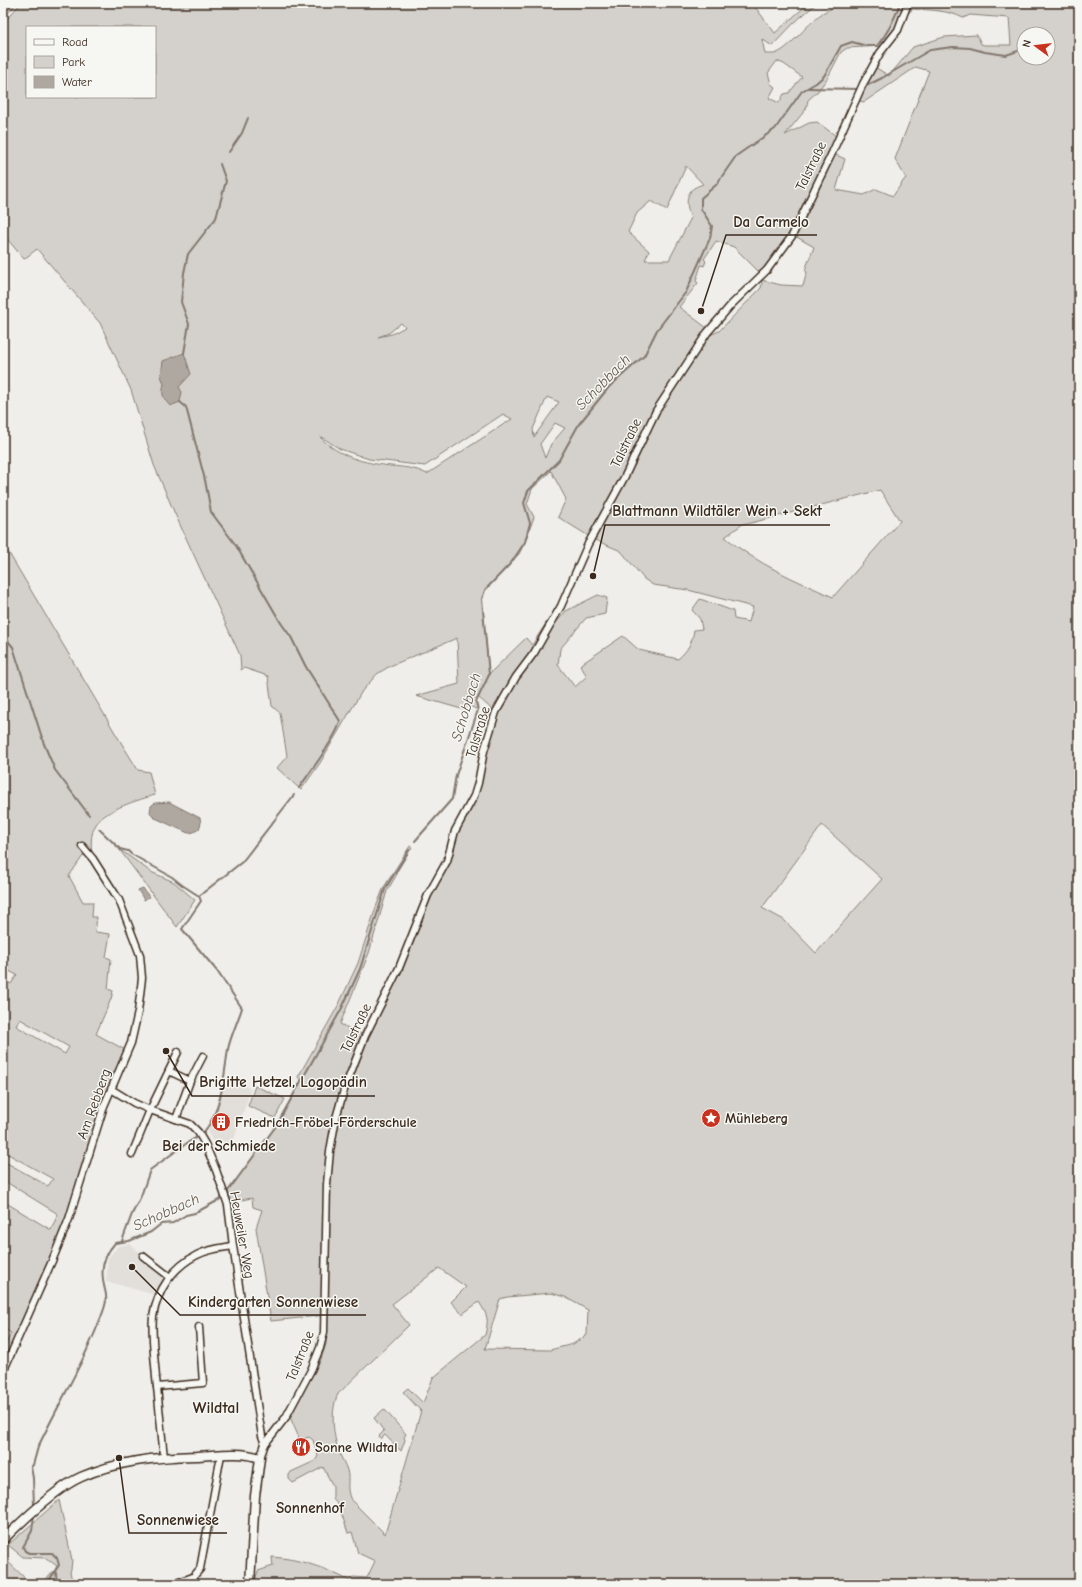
<svg xmlns="http://www.w3.org/2000/svg" width="1082" height="1587" font-family="'Comic Neue',sans-serif">
  <rect width="100%" height="100%" fill="#efeeea"/>
  <filter id="ink" filterUnits="userSpaceOnUse"><feTurbulence type="fractalNoise" baseFrequency=".025" numOctaves="2"/><feDisplacementMap in="SourceGraphic" scale="8" xChannelSelector="R" yChannelSelector="G"/><feConvolveMatrix kernelMatrix="1 2 1 2 8 2 1 2 1" color-interpolation-filters="sRGB"/></filter>
  <g filter="url(#ink)">
    <g fill="#e2dfdb">
      <path d="M228,1075l23,14 -16,48 -18,16 -9,-22z"/>
      <path d="M130,1244l37,32 -12,19 -49,-14 2,-23 10,-12z"/>
    </g>
    <g fill="#d4d1cc" stroke="#887e75" fill-rule="evenodd">
      <path d="M3,3h14l-14,15z"/>
      <path d="M21,3h731l23,30 34,-30h8l-22,19 -23,24 -10,-7 3,15c2,0 6,0 9,0 15,-3 35,-34 52,-43 17,-9 35,-8 54,-8l4,3 1,-3h194v1581h-825l4,-13 15,-5 -1,-9c29,2 53,11 78,24l3,-4 14,1 8,-17 -17,-8 -6,-21 -4,1 -9,-27 -6,-7v-13l-10,-19 -30,16 -4,-4v-4l2,-3 24,-11 3,-5 -5,-16 -4,-3 -9,3 -10,-23 31,-58 5,-15 2,-29 -57,6 -15,-93 6,-18 -9,-3 -1,-9 -21,4 -3,-11 48,-65 25,-45 -3,-4 41,-73 19,-41 18,-56 8,-20 26,-41 2,1 -16,26 1,1 -10,17 -18,62 -29,71 23,11 24,-45 43,-94 20,-34 8,-30 18,-35 5,-13 13,-73 -16,-14 -2,5 2,8 -10,-5 -3,5 -49,-14 43,-12 -2,-46 -67,28 -13,8 -15,17 -42,72 -19,27 -24,-22 10,-12 -7,-43 -8,-7 -4,-30 -24,-8 -3,2 -1,-15 -65,-141 -21,-49 -23,-75 -31,-67 -63,-74 -13,10 -21,-25v-211zM913,9c17,1 35,1 50,9l7,-3 39,3 2,27h-27l-3,-1 -4,-9 -33,2 -31,10 -24,29 -14,-9 -16,32 1,2 4,1 52,-35 13,4 -34,88 11,19 -2,2 -11,16 -17,-7 -12,6 -28,-5 9,-31 -11,-5 -39,82 19,11 -9,23 2,2 -4,14 -22,-1 -20,-5 1,3 -1,5 -42,43 -9,4 -5,-5 2,-2 -28,-21 19,-24 -2,-2 5,-16 3,1 2,-5 -2,-2 12,-18 18,6 26,26c37,-38 54,-91 76,-137l-19,-14 -8,1 -24,12 21,-26 2,-9 10,-9 10,-14 13,-25 6,-4 35,-2 6,2 12,-17 7,-17zM27,27h128v70h-128zM1024,34h24v24h-24zM777,61l7,3 18,13 -13,16 -5,1 -5,9 -10,-5 6,-11 -4,-3 -3,-11zM686,166l17,18c-2,1 -6,2 -9,4 -10,7 -7,21 -3,30l-22,42h-24l4,-9 -21,-19 9,-19 14,-12 16,9zM401,323l4,4 -13,7 -14,3 11,-4zM547,397l12,5 -25,35 -1,-8zM503,414l9,5 -85,55c-11,-6 -24,-7 -36,-8 -27,-3 -52,-9 -71,-29l3,1 17,11 29,10 56,7zM555,423l10,5 -14,16 -6,14 -5,-14zM551,471l15,28 -8,18 37,23 26,11 23,28 9,6 35,5 65,17 -4,15 -15,-3 -1,-8 -33,-12 -8,11 8,9 2,10 -8,1c-2,13 -6,20 -16,29l-39,-9 -16,-14 -43,29 7,11 -12,11 -17,-22 2,-16 26,-31 19,-4 2,-16 -9,-3 -32,16 -11,13 -7,-4 -16,25 -6,-7 -37,36 -7,-75 3,-9 34,-36 6,-12 9,-25 -7,-13 5,-15zM880,490l20,31 -67,76c-38,-17 -76,-33 -108,-60l19,-14 3,1zM822,825l60,54 -66,74 -32,-33 -22,-12zM439,1268l27,19 -15,15 11,12 17,-12c9,14 10,17 6,33l-52,43 -10,25 -15,-15 -5,4 18,19 -36,123 -34,-34c-6,-12 -1,-20 -4,-30 -2,-6 -6,-12 -8,-18 -6,-16 -9,-42 -1,-58l71,-69 -17,-21zM551,1293l14,4 23,13 -1,25 -14,9 -23,6 -65,-1 15,-50 7,-2z"/>
      <path d="M3,543l114,193 21,34 11,2 6,23c-17,5 -48,14 -58,28 -8,11 -6,25 -4,36l-8,-6 -16,23 14,26h10l-1,15h5l-2,15 15,2 -4,23 5,2 -3,30 5,2 -2,8 -15,35 31,17 -24,56 -21,69 -16,41 -16,42 -47,104v-18l2,1 6,-13 -8,-5v-127l48,29 7,-16 -55,-34v-10l4,-7 41,23 5,-7 -45,-25 -5,5v-79l4,-9 -4,-3v-89l8,5 6,-9 -14,-7 1,-9 -1,-1zM20,1019l49,28 -4,7 -49,-28z"/>
      <path d="M119,849l32,23 23,10 21,18 -18,27z"/>
      <path d="M255,1086l30,13 -10,19 -27,-12z"/>
      <path d="M384,1409l22,25 -2,3 1,3 -4,11 -16,-16 -4,4 -2,-3 5,-5 -10,-13z"/>
      <path d="M59,1500l13,60 -1,9 -1,3 3,12h-31l12,-13 3,-5 -11,-8 -23,-1 -15,-12z"/>
      <path d="M3,1557l28,27h-28z"/>
    </g>
    <g fill="#afa8a1" stroke="#81766d">
      <path d="M184,353l7,21 -12,13 3,5 -2,10 -10,4c-7,-8 -9,-12 -6,-22l-3,-8 2,-15z"/>
      <path d="M169,802l31,16 1,5 -2,6 -5,3 -6,1 -35,-16 -3,-5 1,-6 4,-3z"/>
      <path d="M143,888l6,9 -5,3 -6,-10z"/>
    </g>
    <g fill="none" stroke-linecap="round" stroke-linejoin="round">
      <g stroke="#81766d" stroke-width="2">
        <path d="M864,87l18,-9 48,-28 23,-3 17,1 15,4 21,3 12,-4"/>
        <path d="M808,88l52,1"/>
        <path d="M229,152l13,-19 6,-15"/>
        <path d="M184,353l5,-29 -8,-22 3,-29 4,-19 28,-36 10,-37 -6,-17"/>
        <path d="M180,402l6,5 19,73 6,32 24,32 46,79 10,14 15,30 34,54c-1,13 -32,54 -41,67"/>
        <path d="M3,638l5,3 5,6 31,97 11,26 34,45"/>
        <path d="M99,829l21,20 8,2 3,3 41,23 10,8 17,11"/>
        <path d="M415,841l37,-42 4,-24 22,-65 -2,-8 13,-27 -7,-76 3,-9 26,-27 14,-21 5,-19 -6,-20 4,-12 31,-31 20,-36 30,-37 35,-31 13,-26 29,-38 24,-54 2,-12 -11,-17v-11l15,-13 20,-29 39,-27 27,-38 14,-8 8,-7 17,-30 11,-4 15,4h10c11,-13 18,-28 23,-43"/>
        <path d="M204,1132c18,-22 20,-56 24,-83 3,-14 10,-28 14,-41l-25,-37 -35,-42 19,-28 -2,-5 43,-34 52,-67"/>
        <path d="M122,1241l10,-27 9,-18 9,-26 37,-27 10,-6"/>
        <path d="M34,1506l-1,-28 -2,-11 2,-2 5,-18c22,-46 49,-90 66,-138 5,-15 0,-17 -1,-30 -2,-13 3,-26 12,-36l14,-2 22,-9 10,-8 12,-1 13,-8 9,-2 24,-13 9,-9 48,-65 66,-118 18,-39 25,-80 24,-39"/>
        <path d="M34,1515l-2,16 -9,16 2,4 4,2h23l5,5 2,7 -12,19"/>
        <path d="M56,1573l1,11"/>
      </g>
      <g stroke="#3b2a1e" stroke-width="9">
        <g id="minor">
          <path d="M169,1071l21,10"/>
          <path d="M111,1089l23,14 16,7 40,14 8,8 7,12 11,26 12,35 5,41 26,171 3,19 3,8"/>
          <path d="M176,1119l14,-38 13,-25"/>
          <path d="M132,1154l18,-44 28,-58"/>
          <path d="M143,1256l27,21"/>
          <path d="M3,1372l49,-111 17,-42 35,-113 27,-63 7,-31 4,-34 -2,-23 -6,-16 -15,-39 -26,-41 -11,-13"/>
          <path d="M157,1387l46,-4 -4,-56"/>
          <path d="M164,1457c-3,-27 -5,-53 -8,-79 -1,-17 -5,-45 -3,-61 4,-27 20,-50 44,-62 11,-6 24,-7 36,-9"/>
          <path d="M260,1458l5,-14 21,-27 25,-47 9,-22 4,-16 3,-148 3,-33 6,-33 8,-28 21,-54 34,-68 29,-73 19,-34 8,-30 19,-35 4,-13 6,-32 12,-39 20,-35 18,-24 27,-47 27,-62 37,-68 31,-65 51,-78 24,-28 36,-35 25,-34 40,-83 31,-69 17,-31 18,-23 10,-27"/>
          <path d="M173,1584l20,-7 7,-8 21,-114"/>
        </g>
      </g>
      <g stroke="#3b2a1e" stroke-width="11">
        <path id="tertiary" d="M3,1540c20,-20 53,-52 78,-63 37,-16 75,-20 115,-21 20,-1 45,-5 64,2l-5,38 -5,88"/>
      </g>
      <use href="#minor" stroke="#f6f6f2" stroke-width="6"/>
      <use href="#tertiary" stroke="#f6f6f2" stroke-width="8"/>
    </g>
  </g>
  <defs>
    <g id="sight-disc" transform="scale(1)"><circle r="9.5" fill="#c8321e" stroke="#f6f6f2"/><path d="M0-6L1.8-2.2L6-1.7L2.9 1.2L3.7 5.4L0 3.3L-3.7 5.4L-2.9 1.2L-6-1.7L-1.8-2.2Z" fill="#fff"/></g>
    <g id="building-disc" transform="scale(1)"><circle r="9.5" fill="#c8321e" stroke="#f6f6f2"/><path d="M-4-6H4V6H1V3H-1V6H-4ZM-2.5-4.3h1.7v1.8h-1.7ZM.8-4.3h1.7v1.8H.8ZM-2.5-1h1.7V.8h-1.7ZM.8-1h1.7V.8H.8Z" fill="#fff"/></g>
    <g id="restaurant-disc" transform="scale(1)"><circle r="9.5" fill="#c8321e" stroke="#f6f6f2"/><path d="M-5-6h1v4h1v-4h1v4h1v-4h1v5L-1.5 .5V6h-2V.5L-5-1ZM5-6V6H3V1.5H1.5Q1.5-4 5-6Z" fill="#fff"/></g>
  </defs>
  <g fill-rule="evenodd">
    <use href="#sight-disc" x="711" y="1118"/>
    <use href="#building-disc" x="221" y="1122"/>
    <use href="#restaurant-disc" x="301" y="1447"/>
  </g>
  <g text-anchor="middle" dominant-baseline="central" stroke-width="3" stroke-linejoin="round" paint-order="stroke">
    <g font-size="14" fill="#3b2a1e" stroke="#f6f6f2">
      <text transform="translate(811 166) rotate(-64)">Talstraße</text>
      <text transform="translate(626 443) rotate(-64)">Talstraße</text>
      <text transform="translate(478 732) rotate(-73)">Talstraße</text>
      <text transform="translate(356 1028) rotate(-64)">Talstraße</text>
      <text transform="translate(94 1104) rotate(-70)">Am Rebberg</text>
      <text transform="translate(242 1235) rotate(80)">Heuweiler Weg</text>
      <text transform="translate(300 1356) rotate(-68)">Talstraße</text>
    </g>
    <g font-size="14" font-weight="bold" fill="#3b2a1e" stroke="#f6f6f2" text-anchor="start">
      <text x="725" y="1118">Mühleberg</text>
      <text x="235" y="1122">Friedrich-Fröbel-Förderschule</text>
      <text x="315" y="1447">Sonne Wildtal</text>
    </g>
    <g font-size="15" font-style="italic" fill="#64564c" stroke="#f6f6f2">
      <text transform="translate(603 382) rotate(-46)">Schobbach</text>
      <text transform="translate(466 707) rotate(-73)">Schobbach</text>
      <text transform="translate(166 1212) rotate(-24)">Schobbach</text>
    </g>
    <g font-size="15" font-weight="bold" fill="#3b2a1e" stroke="#f6f6f2">
      <text x="219" y="1146">Bei der Schmiede</text>
      <text x="310" y="1508">Sonnenhof</text>
    </g>
    <g font-size="16" font-weight="bold" fill="#3b2a1e" stroke="#f6f6f2">
      <text x="216" y="1408">Wildtal</text>
    </g>
  </g>
  <path fill="none" stroke="#3b2a1e" stroke-width="1.5" d="M701 311L726 235H817M593 576L605 525H830M166 1051L192 1096H375M132 1267L180 1315H366M119 1458L129 1533H227"/>
  <g fill="#3b2a1e" stroke="#f6f6f2" stroke-width="1.5">
    <circle cx="701" cy="311" r="4"/>
    <circle cx="593" cy="576" r="4"/>
    <circle cx="166" cy="1051" r="4"/>
    <circle cx="132" cy="1267" r="4"/>
    <circle cx="119" cy="1458" r="4"/>
  </g>
  <g font-size="15" text-anchor="middle" font-weight="bold" fill="#3b2a1e" stroke="#f6f6f2" stroke-width="3" stroke-linejoin="round" paint-order="stroke">
    <text x="771" y="227">Da Carmelo</text>
    <text x="717" y="516">Blattmann Wildtäler Wein + Sekt</text>
    <text x="283" y="1087">Brigitte Hetzel, Logopädin</text>
    <text x="273" y="1307">Kindergarten Sonnenwiese</text>
    <text x="178" y="1525">Sonnenwiese</text>
  </g>
  <rect width="1082" height="1587" fill="none" stroke="#f6f6f2" stroke-width="16"/>
  <rect x="8" y="8" width="1066" height="1571" fill="none" stroke="#3b2a1e" stroke-width="1.5" filter="url(#ink)"/>
  <rect x="26" y="26" width="130" height="72" fill="#f6f6f2" stroke="#aba49d"/>
  <rect x="34" y="39" width="20" height="6" fill="#f6f6f2" stroke="#aba49d"/>
  <text x="62" y="46" font-size="12" fill="#3b2a1e">Road</text>
  <rect x="34" y="56" width="20" height="12" fill="#d4d1cc" stroke="#aba49d"/>
  <text x="62" y="66" font-size="12" fill="#3b2a1e">Park</text>
  <rect x="34" y="76" width="20" height="12" fill="#afa8a1" stroke="#aba49d"/>
  <text x="62" y="86" font-size="12" fill="#3b2a1e">Water</text>
  <g transform="translate(1036 46) rotate(285)"><circle r="19" fill="#f6f6f2" stroke="#aba49d"/>
  <path d="M0-3L7 15L0 10L-7 15Z" fill="#c8321e"/>
  <text y="-6" font-size="11" font-weight="bold" text-anchor="middle" fill="#3b2a1e">N</text>
  </g>
</svg>
